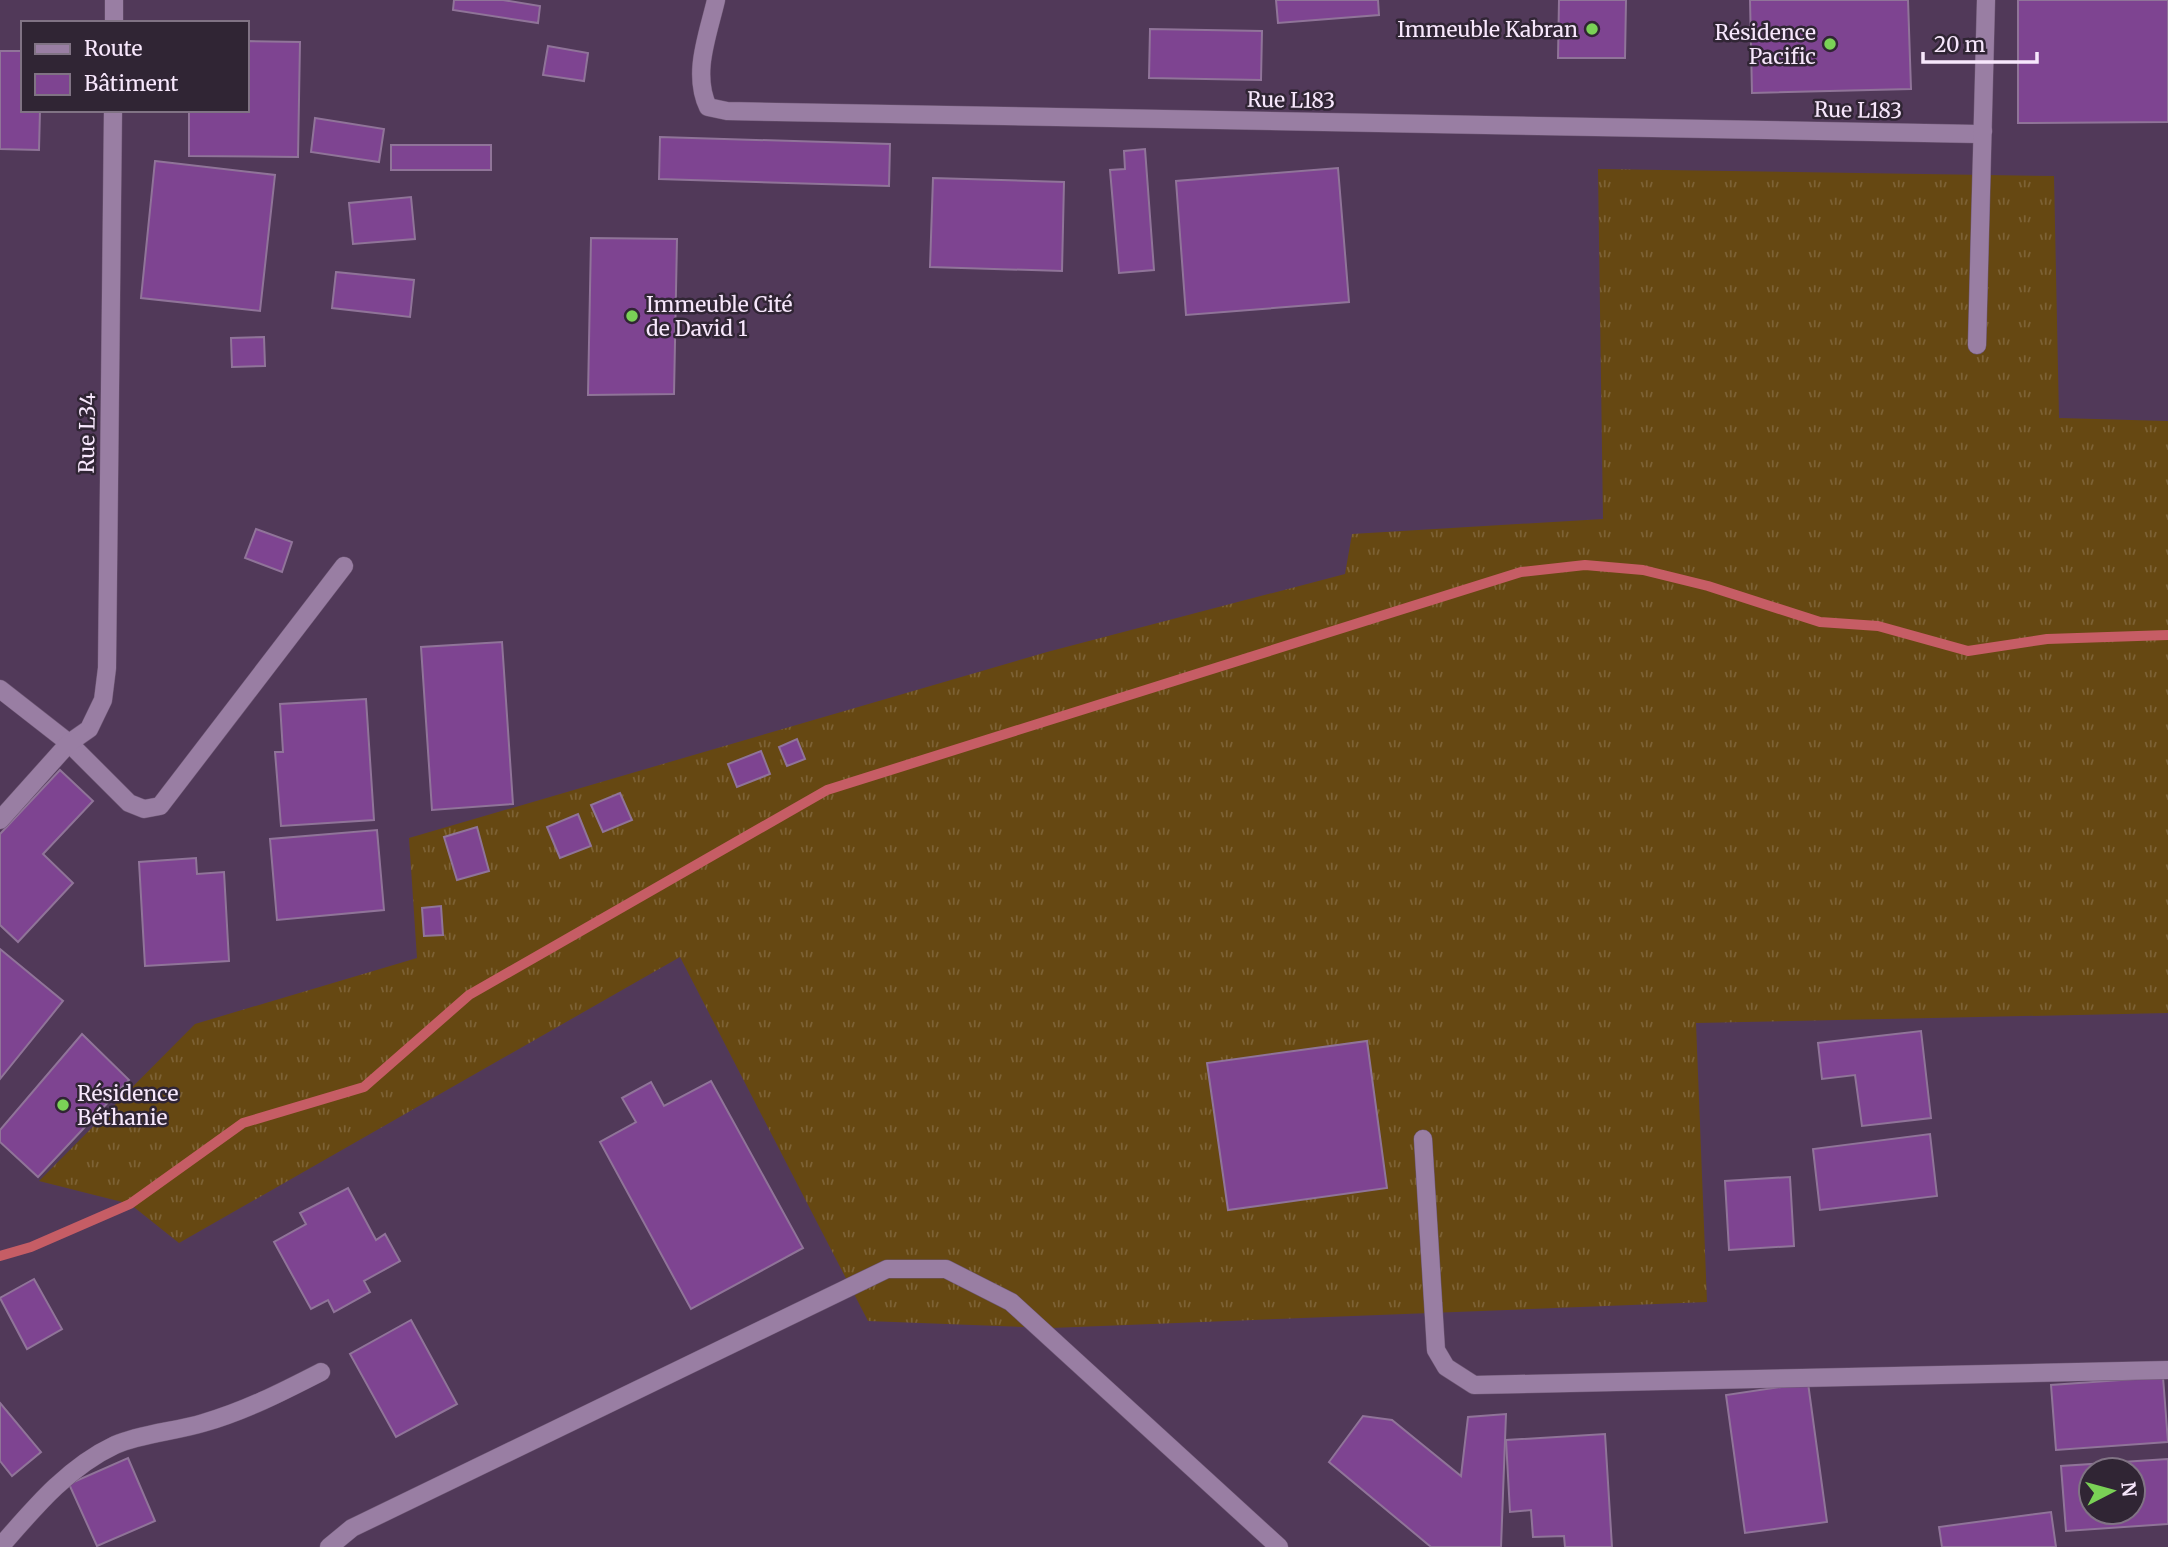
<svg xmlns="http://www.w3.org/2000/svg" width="2168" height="1547" font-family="Merriweather,serif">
  <defs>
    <pattern id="grass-tufts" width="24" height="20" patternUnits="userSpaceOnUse" patternTransform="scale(1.75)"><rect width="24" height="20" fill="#664812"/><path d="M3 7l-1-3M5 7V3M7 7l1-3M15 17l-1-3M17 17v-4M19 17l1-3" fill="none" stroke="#7d6235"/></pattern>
  </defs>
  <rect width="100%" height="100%" fill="#513959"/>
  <path fill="url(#grass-tufts)" d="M1598,169l456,7 5,242 109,3v592l-472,10 11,279 -656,26 -183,-7 -188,-364 -501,286 -49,-39 -91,-23 156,-157 222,-66 -8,-120 638,-186 298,-78 7,-40 251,-15z"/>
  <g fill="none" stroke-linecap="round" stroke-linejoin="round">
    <path stroke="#c65d65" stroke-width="10" d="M0,1256l31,-9 99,-43 113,-81 121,-36 105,-92 358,-205 694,-218 64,-7 58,5 65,16 112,36 58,4 90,25 79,-12 121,-4"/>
  </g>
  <g fill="#7e4491" stroke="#907499" stroke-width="2" fill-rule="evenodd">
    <path d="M454,0h49l37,6 -2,17 -85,-13z"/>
    <path d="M1276,0h102l1,15 -101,8z"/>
    <path d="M1559,0h67l-1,58h-67z"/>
    <path d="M1750,0h158l3,89 -159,4z"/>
    <path d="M2018,0h150v122l-150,1z"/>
    <path d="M1150,29l112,2 -1,49 -112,-2z"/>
    <path d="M247,41l53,1 -2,115 -109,-1v-46h58z"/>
    <path d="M548,46l40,7 -4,28 -41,-6z"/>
    <path d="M0,51h23v59h17l-1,40 -39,-1z"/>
    <path d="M315,118l69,11 -5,33 -68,-10z"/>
    <path d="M660,137l230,7 -1,42 -230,-7z"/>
    <rect x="391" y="145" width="100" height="25"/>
    <path d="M1145,149l9,121 -35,3 -9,-103 15,-1 -1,-18z"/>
    <path d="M155,161l120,14 -15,136 -119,-13z"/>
    <path d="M1338,168l11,134 -163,13 -10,-134z"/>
    <path d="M933,178l131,4 -2,89 -132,-4z"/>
    <path d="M411,197l4,42 -62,5 -4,-41z"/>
    <path d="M591,238l86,1 -3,155 -86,1z"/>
    <path d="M336,272l78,8 -4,37 -78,-9z"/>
    <path d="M264,337l1,29 -33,1 -1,-29z"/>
    <path d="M256,529l36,13 -10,30 -37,-14z"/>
    <path d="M502,642l11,162 -81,6 -11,-163z"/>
    <path d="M366,699l8,121 -93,6 -6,-74h8l-3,-48z"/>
    <path d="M797,739l8,20 -18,7 -8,-19z"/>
    <path d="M761,751l9,23 -33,13 -9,-23z"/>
    <path d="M60,770l33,31 -50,53 30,29 -55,59 -18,-17v-91z"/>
    <path d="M620,793l12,27 -29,12 -12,-27z"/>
    <path d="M578,814l13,32 -31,12 -13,-31z"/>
    <path d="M477,827l12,44 -32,9 -13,-43z"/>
    <path d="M377,830l7,80 -107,10 -7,-81z"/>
    <path d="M196,858l1,16 27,-2 5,89 -84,5 -6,-104z"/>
    <path d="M441,906l2,29 -19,1 -2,-28z"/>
    <path d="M0,949l63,52 -63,78z"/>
    <path d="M1921,1031l10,87 -69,8 -7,-51 -33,4 -4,-36z"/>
    <path d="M82,1034l47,46 -91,97 -38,-35v-12z"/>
    <path d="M1367,1041l20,147 -159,22 -21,-147z"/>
    <path d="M711,1081l92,167 -112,61 -91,-167 36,-20 -14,-24 29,-16 13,24z"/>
    <path d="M1930,1134l7,62 -117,14 -7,-61z"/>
    <path d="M1790,1177l4,69 -65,4 -4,-69z"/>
    <path d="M348,1188l28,52 9,-6 15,27 -36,20 6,11 -36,20 -6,-12 -17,9 -37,-67 32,-18 -6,-11z"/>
    <path d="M34,1279l28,50 -35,20 -27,-51z"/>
    <path d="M411,1320l46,84 -61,33 -46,-83z"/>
    <path d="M2163,1377l5,65 -112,8 -5,-65z"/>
    <path d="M1808,1383l19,139 -82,11 -19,-138z"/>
    <path d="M0,1403l41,49 -29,24 -12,-15z"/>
    <path d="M1506,1414l-5,133h-70l-102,-85 34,-46 29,4 69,56 7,-59z"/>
    <path d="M1605,1434l7,113h-47l-1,-11 -31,1 -2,-27 -21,2 -4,-72z"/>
    <path d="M128,1458l27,63 -58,25 -28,-62z"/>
    <path d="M2168,1459v65l-102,7 -5,-65zM2091,1470h42v42h-42z"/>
    <path d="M2051,1512l5,35h-114l-3,-20z"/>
  </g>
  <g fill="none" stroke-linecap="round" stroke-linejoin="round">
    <g stroke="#6d5773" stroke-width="19">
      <g id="minor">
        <path d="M716,0c-8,35 -24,73 -8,107l19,4 1251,23 5,-3"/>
        <path d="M114,23v-23"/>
        <path d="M1977,345l9,-345"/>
        <path d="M0,689l69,54 60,60 15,6 16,-3 184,-240"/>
        <path d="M0,820l69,-77 20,-14 14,-29 4,-32 6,-558"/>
        <path d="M1423,1139l13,211 10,17 28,18 694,-15"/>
        <path d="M0,1547c34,-39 68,-80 115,-102 25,-11 62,-14 88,-22 42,-12 79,-31 118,-51"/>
        <path d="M329,1547l23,-19 535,-259h59l65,33 268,245"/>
      </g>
    </g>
    <use href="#minor" stroke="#997ea3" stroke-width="18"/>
  </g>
  <g fill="#7ad156" stroke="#302534" stroke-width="2.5">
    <circle cx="1592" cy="29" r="7"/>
    <circle cx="1830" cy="44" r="7"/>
    <circle cx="632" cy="316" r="7"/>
    <circle cx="63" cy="1105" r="7"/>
  </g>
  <g text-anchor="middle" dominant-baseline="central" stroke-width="5" stroke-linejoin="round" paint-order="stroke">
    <g font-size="21" fill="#f7e7fc" stroke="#302534" text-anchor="end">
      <text x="1578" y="29">Immeuble Kabran</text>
      <text x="1816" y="32">Résidence<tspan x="1816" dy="24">Pacific</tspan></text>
      <text x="646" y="304" text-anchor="start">Immeuble Cité<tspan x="646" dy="24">de David 1</tspan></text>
      <text x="77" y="1093" text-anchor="start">Résidence<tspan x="77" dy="24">Béthanie</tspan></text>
    </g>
    <g font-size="21" fill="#f7e7fc" stroke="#302534">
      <text transform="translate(1291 100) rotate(1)">Rue L183</text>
      <text transform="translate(1858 110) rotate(1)">Rue L183</text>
      <text transform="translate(87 433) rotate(-89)">Rue L34</text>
    </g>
  </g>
  <rect x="21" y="21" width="228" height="91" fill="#302534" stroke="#807384" stroke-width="2"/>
  <rect x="35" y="44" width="35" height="10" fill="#997ea3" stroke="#807384" stroke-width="2"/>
  <text x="84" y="56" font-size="21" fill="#f7e7fc">Route</text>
  <rect x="35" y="74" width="35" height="21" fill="#7e4491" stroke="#807384" stroke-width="2"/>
  <text x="84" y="91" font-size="21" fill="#f7e7fc">Bâtiment</text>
  <g transform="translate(2112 1491) rotate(84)"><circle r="33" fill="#302534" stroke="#807384" stroke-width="2"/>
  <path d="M0-5L12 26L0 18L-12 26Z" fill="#7ad156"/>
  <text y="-10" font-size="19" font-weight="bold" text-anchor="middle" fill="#f7e7fc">N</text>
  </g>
  <path d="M1923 52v10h114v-10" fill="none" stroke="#f7e7fc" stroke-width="3.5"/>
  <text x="1934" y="52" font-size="21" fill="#f7e7fc" stroke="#302534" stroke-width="5" paint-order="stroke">20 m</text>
</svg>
